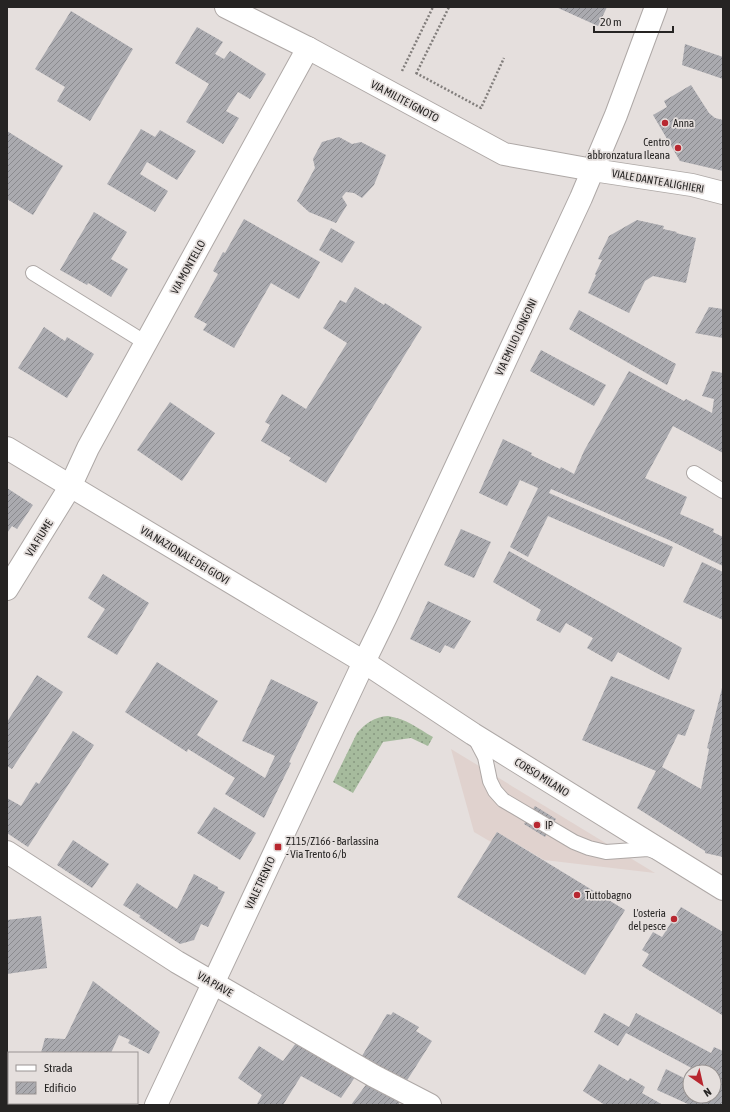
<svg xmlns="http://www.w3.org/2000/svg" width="730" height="1112" font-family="'Asap Condensed',sans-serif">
  <defs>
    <pattern id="grass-dots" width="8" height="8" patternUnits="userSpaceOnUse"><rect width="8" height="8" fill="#a6bb9d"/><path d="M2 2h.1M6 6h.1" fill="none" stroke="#879880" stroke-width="1.8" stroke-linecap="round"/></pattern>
    <pattern id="building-hatch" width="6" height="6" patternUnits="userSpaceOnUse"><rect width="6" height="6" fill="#aaaaaf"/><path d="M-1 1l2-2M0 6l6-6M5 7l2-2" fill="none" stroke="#8a8a8e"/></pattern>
  </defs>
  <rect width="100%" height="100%" fill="#e5dfdd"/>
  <path fill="#e0d2ce" d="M451,749l204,124 -111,-13 -47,-28 -6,10 -17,-10z"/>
  <path fill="url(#grass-dots)" d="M388,716c19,3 29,12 45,21l-5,9 -17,-8 -28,4 -30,51 -20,-11 24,-49c9,-10 17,-16 31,-17z"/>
  <g fill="url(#building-hatch)">
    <path d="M556,7h51l-9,19z"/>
    <path d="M71,11l62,38 -43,72 -33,-20 8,-14 -30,-18z"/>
    <path d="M197,27l26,15 -8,12 9,5 6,-8 36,23 -16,25 -12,-7 -12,19 13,7 -16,26 -37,-22 23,-38 -34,-21z"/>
    <path d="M685,44l38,13v22l-41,-14z"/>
    <path d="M691,85l18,28 6,5 8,2v51l-43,-10 -27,-46 14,-8 -3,-6z"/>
    <path d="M141,129l14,8 5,-7 36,21 -19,29 -30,-18 -7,12 28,17 -13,21 -48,-28z"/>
    <path d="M7,131l56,35 -30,49 -26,-16z"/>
    <path d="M339,137l13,7 9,-2 25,13 -12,30 -12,13 -8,-5 -8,-1 -4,5 5,8 -11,18 -27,-11 -12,-11 18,-33 -2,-9 9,-17z"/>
    <path d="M94,212l33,20 -16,27 17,10 -17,28 -23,-14 -1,2 -27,-15z"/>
    <path d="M244,219l76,43 -21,37 -28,-16 -37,65 -31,-18 4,-6 -13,-7 24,-43 -5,-3 10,-19 2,1z"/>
    <path d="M637,220l27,6 -1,3 14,3 -1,1 20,5 -10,45 -33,-7 -8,5 -16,32 -41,-20 8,-18 -1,-1 7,-14 -4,-1 11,-23z"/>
    <path d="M331,228l24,14 -13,21 -23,-13z"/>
    <path d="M355,287l29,18 1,-2 37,24 -96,156 -37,-22 2,-3 -30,-17 9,-16 -5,-3 17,-28 24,15 41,-66 -24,-15 17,-28 6,3z"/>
    <path d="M709,307l14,2v29l-28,-5z"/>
    <path d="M579,310l97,54 -9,21 -98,-56z"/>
    <path d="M44,327l21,14 2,-4 27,17 -27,44 -49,-30z"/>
    <path d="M541,350l65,35 -12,21 -64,-35z"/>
    <path d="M629,371l55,30 2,-2 26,14 2,-14 -12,-3 10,-25 11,2v80l-50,-27 -28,52 42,19 -7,17 34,15 -1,3 10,5v29l-54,-26 -118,-51 -2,4 124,54 -9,20 -116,-51 -20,41 -18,-10 28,-59 -18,-8 -13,26 -28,-13 24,-54 29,14 -1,2 29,14 1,-2 13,7 10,-23z"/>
    <path d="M170,402l45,31 -33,48 -45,-31z"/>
    <path d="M7,488l26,17 -16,24 -5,-3 -5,7z"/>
    <path d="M461,529l30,13 -17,36 -30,-13z"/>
    <path d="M509,551l173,97 -13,32 -51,-28 -6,10 -25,-14 6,-10 -27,-15 -6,10 -24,-13 5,-10 -48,-28z"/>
    <path d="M702,562l21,10v48l-40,-18z"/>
    <path d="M103,574l46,29 -32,52 -30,-18 18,-28 -17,-11z"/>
    <path d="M428,601l43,20 -17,28 -9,-4 -5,8 -30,-14z"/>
    <path d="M157,662l61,39 -21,34 68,43 10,-22 -33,-15 29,-62 47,23 -29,60 2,1 -27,55 -39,-24 10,-16 -47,-29 -1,3 -62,-40z"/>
    <path d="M37,675l26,17 -51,77 -5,-3v-44z"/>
    <path d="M611,676l84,34 -10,26 -7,-2 -16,33 39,22 8,-40 -2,-1 16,-64v173l-18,-4v-2l-68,-43 19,-37 -74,-31z"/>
    <path d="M73,731l21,14 -66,102 -21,-14v-35l14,8 15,-24 3,2z"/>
    <path d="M535,806l21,13 -11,18 -21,-13z"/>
    <path d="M214,807l42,26 -16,27 -43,-27z"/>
    <path d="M497,832l128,78 -40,65 -128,-78z"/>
    <path d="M73,840l36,24 -17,24 -35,-23z"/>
    <path d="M194,874l24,13v2l7,3 -17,35 -7,-3 -7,16 -14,4 -41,-27 2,-1 -18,-11 14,-22 40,26z"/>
    <path d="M681,907l42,25v81l-1,2 -80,-49 7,-12 -7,-4 11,-18 9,5z"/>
    <path d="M41,916l6,52 -40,6v-54z"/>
    <path d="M93,981l67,51 -11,22 -21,-11 2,-3 -11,-5 -8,18h-70l4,-15 20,1z"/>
    <path d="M393,1012l26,15 -3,4 16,10 -26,41 -44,-26 25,-42 4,1z"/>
    <path d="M604,1013l25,14 7,-14 75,40 3,-6 9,4v54h-33l-33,-15 9,-21 24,12v15h24v-24h-15l-73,-39 -8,13 -24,-14z"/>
    <path d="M296,1043l19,12 40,22 -14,21 -40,-22 -18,29h-24l-2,-1 5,-9 -24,-17 21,-32 24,15z"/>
    <path d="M599,1064l29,17 2,-3 15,9 -3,6 21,12h-58l-22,-14z"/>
    <path d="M368,1082l33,18 -3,5h-47z"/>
  </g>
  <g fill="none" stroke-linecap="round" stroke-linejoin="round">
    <g stroke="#aea8a6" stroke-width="16">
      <g id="lane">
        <path d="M33,273l113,70"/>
        <path d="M694,473l29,18"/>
        <path d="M475,738l10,19 5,24 5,10 8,9 71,42 15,6 17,4 42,-3 9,3"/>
      </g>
    </g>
    <g stroke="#aea8a6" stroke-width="24">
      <g id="street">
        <path d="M226,7l82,41 196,106 89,16 99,15 31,8"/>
        <path d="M7,589l63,-102 18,-39 220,-400"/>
        <path d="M7,852l170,110 197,114 56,29"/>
        <path d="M156,1105l208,-443"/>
      </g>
    </g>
    <g stroke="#aea8a6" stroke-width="24">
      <g id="secondary">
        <path d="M7,448l357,214 109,72 250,155"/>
        <path d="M364,662l22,-45 195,-419 35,-83 40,-108"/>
      </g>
    </g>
    <g stroke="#827e7c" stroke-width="2.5" stroke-dasharray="2 2" stroke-linecap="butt">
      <path d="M402,71l31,-64"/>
      <path d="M416,73l65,35 23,-50"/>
      <path d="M416,74l33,-67"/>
    </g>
    <use href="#lane" stroke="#fff" stroke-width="14"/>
    <use href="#street" stroke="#fff" stroke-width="22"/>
    <use href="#secondary" stroke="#fff" stroke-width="22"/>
  </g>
  <g fill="#b82730" stroke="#e5dfdd" stroke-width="1.5">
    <circle cx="665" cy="123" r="4"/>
    <circle cx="678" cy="148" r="4"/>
    <circle cx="537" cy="825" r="4"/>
    <rect x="274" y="843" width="8" height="8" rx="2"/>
    <circle cx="577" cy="895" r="4"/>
    <circle cx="674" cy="919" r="4"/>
  </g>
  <g text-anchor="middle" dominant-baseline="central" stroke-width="3.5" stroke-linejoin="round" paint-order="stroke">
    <g font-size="11" fill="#262423" stroke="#e5dfdd">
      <text transform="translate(405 101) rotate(28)">VIA MILITE IGNOTO</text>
      <text transform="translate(658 181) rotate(10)">VIALE DANTE ALIGHIERI</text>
      <text transform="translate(188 267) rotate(-61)">VIA MONTELLO</text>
      <text transform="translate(516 337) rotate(-65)">VIA EMILIO LONGONI</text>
      <text transform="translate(39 538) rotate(-58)">VIA FIUME</text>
      <text transform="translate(185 555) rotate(31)">VIA NAZIONALE DEI GIOVI</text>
      <text transform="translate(542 777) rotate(32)">CORSO MILANO</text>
      <text transform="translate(260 883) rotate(-65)">VIALE TRENTO</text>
      <text transform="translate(215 984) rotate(30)">VIA PIAVE</text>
    </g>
    <g font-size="11" fill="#262423" stroke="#e5dfdd" text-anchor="start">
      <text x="673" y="123">Anna</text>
      <text x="670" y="142" text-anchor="end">Centro<tspan x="670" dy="13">abbronzatura Ileana</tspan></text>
      <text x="545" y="825">IP</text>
      <text x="286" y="841">Z115/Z166 - Barlassina<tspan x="286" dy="13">- Via Trento 6/b</tspan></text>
      <text x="585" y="895">Tuttobagno</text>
      <text x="666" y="913" text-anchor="end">L'osteria<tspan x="666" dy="13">del pesce</tspan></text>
    </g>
  </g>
  <rect width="730" height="1112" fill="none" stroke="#262423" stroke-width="16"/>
  <rect x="8" y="1052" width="130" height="52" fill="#e5dfdd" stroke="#999493"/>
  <rect x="16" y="1065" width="20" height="6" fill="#ffffff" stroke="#999493"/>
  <text x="44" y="1072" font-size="12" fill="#262423">Strada</text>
  <rect x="16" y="1082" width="20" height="12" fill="url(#building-hatch)" stroke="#999493"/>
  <text x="44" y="1092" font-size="12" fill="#262423">Edificio</text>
  <g transform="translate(702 1084) rotate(146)"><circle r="19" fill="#e5dfdd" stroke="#999493"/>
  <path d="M0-3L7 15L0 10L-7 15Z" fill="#b82730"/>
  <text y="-6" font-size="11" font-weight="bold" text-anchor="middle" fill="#262423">N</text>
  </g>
  <path d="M594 26v6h79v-6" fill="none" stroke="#262423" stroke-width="2"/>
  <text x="600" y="26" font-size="12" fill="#262423" stroke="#e5dfdd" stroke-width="3" paint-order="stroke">20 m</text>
</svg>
